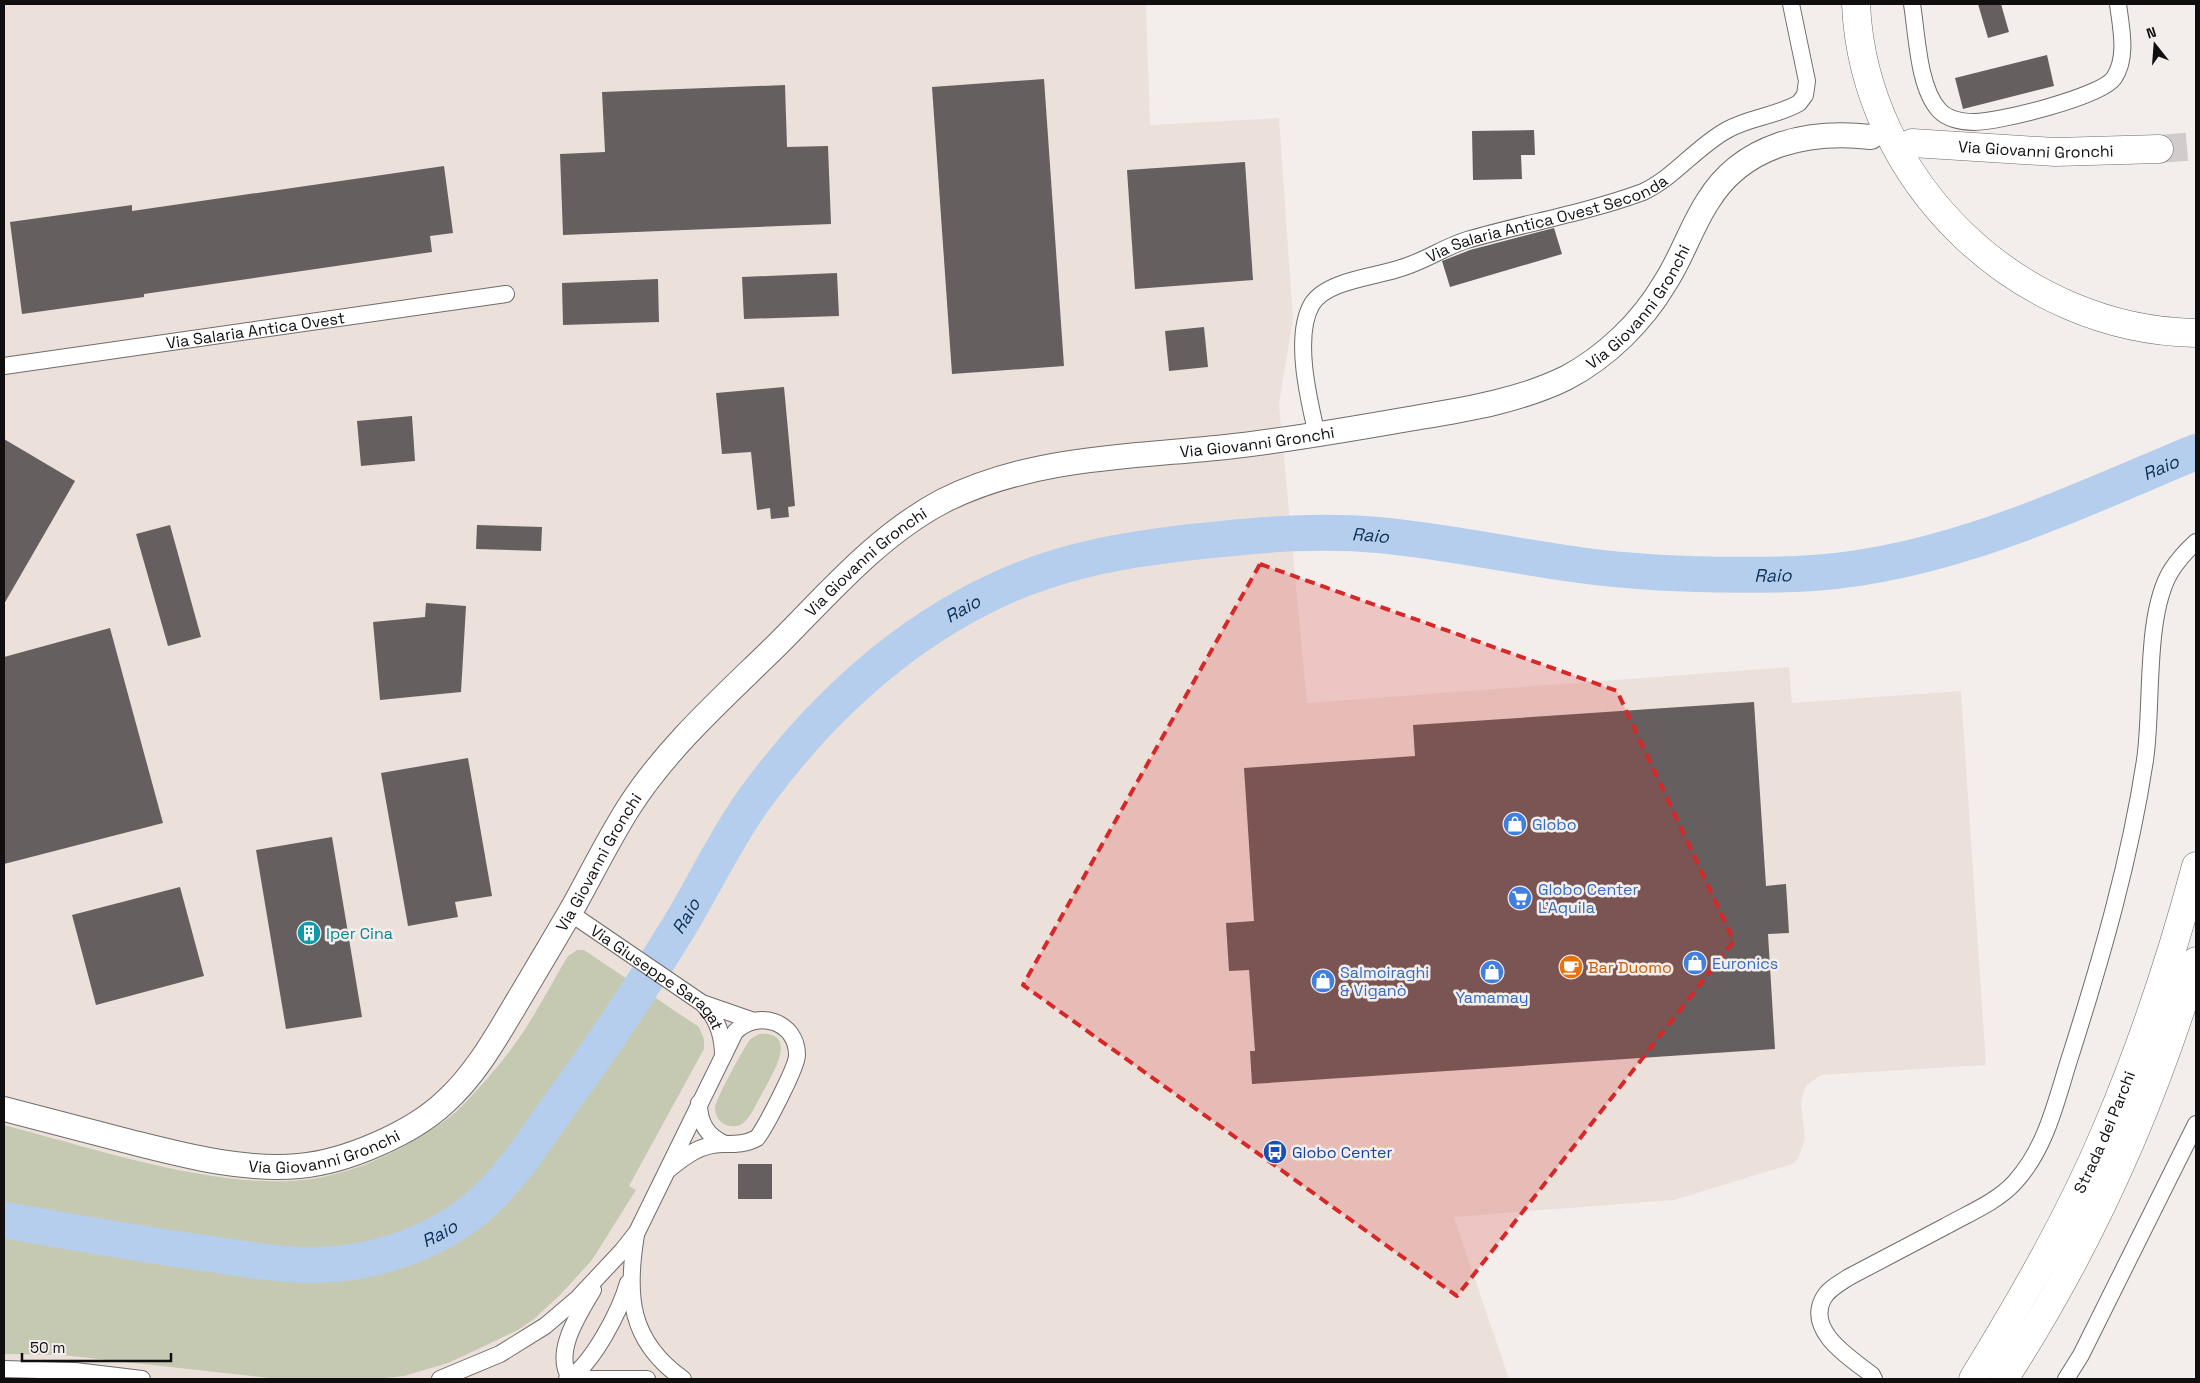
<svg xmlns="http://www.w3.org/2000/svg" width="2200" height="1383" font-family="'Space Grotesk',sans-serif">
  <rect width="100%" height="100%" fill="#f3eeec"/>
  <path fill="#ece1da" d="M4,4h1142l4,121 129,-7 14,201 -14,85 28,299 482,-36 3,36 169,-12 25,374 -165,10 -14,10 -4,8 -2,9 4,37 -7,20 -6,5 -118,36 -220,17 55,162h-1505z"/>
  <g fill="#c6c9b2">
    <path d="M577,950h7l115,77 5,12v10l-75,137 7,4 -44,70 -31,34 -27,25 -16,11 -44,21 -26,12 -44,13 -28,3h-97l-217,-24 -58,-1v-229c89,23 217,67 308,54 36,-6 72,-20 102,-39 15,-9 31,-18 44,-30 21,-21 42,-45 59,-69 19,-27 34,-57 51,-85z"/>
    <path d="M759,1034c42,-3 12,42 4,58 -6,9 -11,25 -21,32 -5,3 -12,3 -18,0 -5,-3 -9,-9 -9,-16 0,-7 29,-61 35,-68 2,-3 6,-4 9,-6z"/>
  </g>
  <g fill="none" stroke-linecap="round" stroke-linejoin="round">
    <path stroke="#b6ceed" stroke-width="36" id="s1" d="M4,1220c67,12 134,24 201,33 46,7 93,16 140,10 45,-6 92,-23 128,-52 33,-27 57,-63 81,-98 43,-58 83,-118 121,-180 27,-43 48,-90 78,-132 59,-82 136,-156 226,-202 74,-39 151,-51 233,-59 55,-6 110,-10 166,-5 67,6 134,21 201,30 72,10 145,11 217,9 142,-5 272,-69 400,-122"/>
  </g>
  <g fill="#65605f">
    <path d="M1978,4h23l8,28 -21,6z"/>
    <path d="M2047,55l7,31 -91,23 -8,-31z"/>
    <path d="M1044,79l20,287 -112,8 -20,-287z"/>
    <path d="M785,85l2,62 41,-1 3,78 -268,11 -3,-81 45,-2 -3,-60z"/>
    <path d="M1534,130l1,25h-14l1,24 -49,1 -1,-49z"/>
    <path d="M1245,162l8,118 -118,9 -8,-119z"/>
    <path d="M444,166l9,67 -23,3 2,16 -288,42v3l-122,17 -12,-92 122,-17v6z"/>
    <path d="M1554,228l8,26 -112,33 -8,-26 28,-11z"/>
    <path d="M837,273l2,43 -95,3 -2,-42z"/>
    <path d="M658,279l1,43 -96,3 -1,-42z"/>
    <path d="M1204,327l4,40 -39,4 -4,-40z"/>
    <path d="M784,387l11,119 -7,1 1,10 -18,2 -1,-11 -13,2 -6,-58 -29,2 -6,-61z"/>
    <path d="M412,416l3,45 -54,5 -4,-45z"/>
    <path d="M4,439l71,42 -71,123z"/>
    <path d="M170,525l31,112 -33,9 -32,-112z"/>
    <path d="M477,525l65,2 -1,24 -65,-2z"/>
    <path d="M426,603l40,3 -5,86 -81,8 -7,-78 52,-5z"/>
    <path d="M110,628l53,195 -159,41v-207z"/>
    <path d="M1754,702l12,184 20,-2 3,49 -21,1 7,115 -523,35 -2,-33h5l-6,-81 -20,1 -3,-48 28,-2 -10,-153 171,-12 -2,-31z"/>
    <path d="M468,758l24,138 -37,6 3,15 -50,9 -27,-153z"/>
    <path d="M332,837l30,180 -76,12 -30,-179z"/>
    <path d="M180,887l24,89 -108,29 -24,-90z"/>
    <rect x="738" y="1164" width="34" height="35"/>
  </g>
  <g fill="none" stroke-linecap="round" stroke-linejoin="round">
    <path stroke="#d1cccb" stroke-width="28" stroke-dasharray="28 14" stroke-linecap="butt" d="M2159,149l37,-3"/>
    <g stroke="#6f6c6a" stroke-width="18">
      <g id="minor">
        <path d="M1912,4c5,30 6,83 27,106 8,9 23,12 35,12 24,0 127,-25 140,-44 14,-21 7,-50 4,-74"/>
        <path id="s2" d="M4,366l502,-72"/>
        <path id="s3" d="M1317,435c-8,-34 -24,-99 -5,-131 15,-24 64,-27 89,-36 24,-7 43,-21 66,-28 58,-17 119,-27 176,-48 32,-15 53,-45 84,-62 23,-13 50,-14 72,-27l6,-8 2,-14 -16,-77"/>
        <path id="s4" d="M570,913l132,90c15,14 21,33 21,53"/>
        <path d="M705,1004l49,17"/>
        <path d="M699,1103c0,20 8,33 26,41"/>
        <path d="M636,1235c-10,60 -7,106 47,144"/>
        <path d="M4,1369l71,2 67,8"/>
        <path d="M570,1378c-17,-26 9,-64 23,-88"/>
        <path d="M570,1378c24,-17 50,-67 58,-95"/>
        <path d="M440,1379l60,-25 45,-28 33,-28 44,-47 15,-19 98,-200c22,-23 62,-11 62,23 0,12 -32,73 -40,83 -11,6 -20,6 -32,6 -23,-1 -40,12 -57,26"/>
        <path d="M567,1379h80"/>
        <path d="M1874,1379l-2,-4c-20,-16 -66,-43 -49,-76 5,-10 17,-16 26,-22 32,-17 65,-34 97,-51 23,-13 51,-24 69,-44 33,-36 42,-86 57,-131 30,-95 58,-191 73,-291 8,-52 -1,-145 26,-189 7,-11 15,-20 25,-29"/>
        <path d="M2066,1379l15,-24 115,-231"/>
      </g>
    </g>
    <g stroke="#6f6c6a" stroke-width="26">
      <g id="secondary">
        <path id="s5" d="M4,1109c41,11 82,21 123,32 56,14 114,30 172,25 46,-4 112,-32 146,-64 29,-26 49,-61 68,-93 20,-34 40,-67 59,-100 19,-34 36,-69 57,-102 39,-61 96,-111 148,-162 51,-51 101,-110 166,-144 87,-44 187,-44 283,-54 65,-7 130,-19 194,-30 49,-8 101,-17 146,-39 40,-21 76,-56 99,-95 17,-26 26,-56 43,-82 35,-57 100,-71 163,-64"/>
      </g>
    </g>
    <g stroke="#6f6c6a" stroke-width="29">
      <g id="trunk">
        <path d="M1856,4c8,178 162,326 340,329"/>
        <path id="s6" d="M1912,143l143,9 104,-3"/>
      </g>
    </g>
    <g stroke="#6f6c6a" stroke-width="29">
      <g id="motorway">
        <path id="s7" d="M1973,1379c49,-80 97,-163 134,-251 36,-85 65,-172 89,-262"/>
        <path d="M2004,1379c83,-128 148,-272 192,-418"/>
      </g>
    </g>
    <use href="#minor" stroke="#fff" stroke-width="16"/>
    <use href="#secondary" stroke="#fff" stroke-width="24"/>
    <use href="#trunk" stroke="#fff" stroke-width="28"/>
    <use href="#motorway" stroke="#fff" stroke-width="28"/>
  </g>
  <path fill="#d62828" fill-opacity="0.2" stroke="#d62828" stroke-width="4" stroke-dasharray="10 6" stroke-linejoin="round" d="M1260,564l357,127 117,250 -277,355 -434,-311z"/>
  <defs>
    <g id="shop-disc" transform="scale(1.25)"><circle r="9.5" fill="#3f7fe0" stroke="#f3eeec"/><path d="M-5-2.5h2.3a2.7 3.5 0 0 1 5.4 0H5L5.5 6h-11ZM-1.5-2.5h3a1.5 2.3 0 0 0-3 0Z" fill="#fff"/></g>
    <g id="supermarket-disc" transform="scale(1.25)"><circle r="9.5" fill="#3f7fe0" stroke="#f3eeec"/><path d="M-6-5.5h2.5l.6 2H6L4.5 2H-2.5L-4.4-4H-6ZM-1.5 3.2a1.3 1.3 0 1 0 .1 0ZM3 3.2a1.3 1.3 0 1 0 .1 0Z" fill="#fff"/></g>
    <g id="building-disc" transform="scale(1.25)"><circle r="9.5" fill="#0f9aa8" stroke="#f3eeec"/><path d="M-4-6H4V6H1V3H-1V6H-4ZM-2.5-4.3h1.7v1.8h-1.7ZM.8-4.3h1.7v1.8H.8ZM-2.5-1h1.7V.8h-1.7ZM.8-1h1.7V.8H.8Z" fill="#fff"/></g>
    <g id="cafe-disc" transform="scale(1.25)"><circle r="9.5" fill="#e8710a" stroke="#f3eeec"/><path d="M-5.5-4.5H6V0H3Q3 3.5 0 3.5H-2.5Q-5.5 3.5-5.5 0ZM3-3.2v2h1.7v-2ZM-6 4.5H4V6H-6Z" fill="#fff"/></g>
    <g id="bus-disc" transform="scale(1.25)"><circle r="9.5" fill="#1a4fb4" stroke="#f3eeec"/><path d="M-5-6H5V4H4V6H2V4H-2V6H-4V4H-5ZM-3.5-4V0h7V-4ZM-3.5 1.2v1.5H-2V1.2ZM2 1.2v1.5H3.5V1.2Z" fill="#fff"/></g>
  </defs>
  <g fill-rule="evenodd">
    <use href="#shop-disc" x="1515" y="824"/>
    <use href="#supermarket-disc" x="1520" y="898"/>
    <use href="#building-disc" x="309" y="933"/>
    <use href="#shop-disc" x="1695" y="963"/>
    <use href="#cafe-disc" x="1571" y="967"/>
    <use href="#shop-disc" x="1492" y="972"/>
    <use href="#shop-disc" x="1323" y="981"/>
    <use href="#bus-disc" x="1275" y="1152"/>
  </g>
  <g text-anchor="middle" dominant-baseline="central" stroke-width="5" stroke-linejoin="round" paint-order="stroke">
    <g font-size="16" fill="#100e0e" stroke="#f3eeec">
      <text stroke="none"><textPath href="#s6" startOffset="124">Via Giovanni Gronchi</textPath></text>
      <text stroke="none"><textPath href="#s3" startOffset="386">Via Salaria Antica Ovest Seconda</textPath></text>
      <text stroke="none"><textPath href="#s5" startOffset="1994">Via Giovanni Gronchi</textPath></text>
      <text stroke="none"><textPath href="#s2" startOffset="254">Via Salaria Antica Ovest</textPath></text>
      <text stroke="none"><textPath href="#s5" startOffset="1574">Via Giovanni Gronchi</textPath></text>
      <text stroke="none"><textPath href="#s5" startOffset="1154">Via Giovanni Gronchi</textPath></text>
      <text stroke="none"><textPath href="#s5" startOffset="749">Via Giovanni Gronchi</textPath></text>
      <text stroke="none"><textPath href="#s4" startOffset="109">Via Giuseppe Saragat</textPath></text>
      <text stroke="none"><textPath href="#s7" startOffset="280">Strada dei Parchi</textPath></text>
      <text stroke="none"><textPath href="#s5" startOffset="329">Via Giovanni Gronchi</textPath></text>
    </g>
    <g font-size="16" fill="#366cbe" stroke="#f3eeec" text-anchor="start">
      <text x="1532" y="824">Globo</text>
      <text x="1538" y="889">Globo Center<tspan x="1538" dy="18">L'Aquila</tspan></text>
      <text x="1712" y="963">Euronics</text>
      <text x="1340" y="972">Salmoiraghi<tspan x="1340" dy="18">&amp; Viganò</tspan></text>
      <text x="1492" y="997" text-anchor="middle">Yamamay</text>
    </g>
    <g font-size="16" fill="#0d838f" stroke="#f3eeec" text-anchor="start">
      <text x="326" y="933">Iper Cina</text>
    </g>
    <g font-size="16" fill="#c56008" stroke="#f3eeec" text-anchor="start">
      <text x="1588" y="967">Bar Duomo</text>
    </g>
    <g font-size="16" fill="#164399" stroke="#f3eeec" text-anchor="start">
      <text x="1292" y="1152">Globo Center</text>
    </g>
    <g font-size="18" font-style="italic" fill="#0e3057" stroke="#f3eeec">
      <text stroke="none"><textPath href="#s1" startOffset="2499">Raio</textPath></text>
      <text stroke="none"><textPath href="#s1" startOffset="1689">Raio</textPath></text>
      <text stroke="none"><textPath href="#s1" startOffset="2094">Raio</textPath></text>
      <text stroke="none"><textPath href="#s1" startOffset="1269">Raio</textPath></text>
      <text stroke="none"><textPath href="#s1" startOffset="849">Raio</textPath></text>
      <text stroke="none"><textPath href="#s1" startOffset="444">Raio</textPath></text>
    </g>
  </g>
  <rect width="2200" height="1383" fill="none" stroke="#100e0e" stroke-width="10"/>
  <g transform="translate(2155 45) rotate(343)" stroke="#f3eeec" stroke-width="4" paint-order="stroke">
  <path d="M0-4L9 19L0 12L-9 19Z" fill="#100e0e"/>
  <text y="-8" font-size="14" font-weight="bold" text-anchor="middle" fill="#100e0e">N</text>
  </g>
  <path d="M22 1353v8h149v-8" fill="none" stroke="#100e0e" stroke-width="2.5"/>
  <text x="30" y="1353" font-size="15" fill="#100e0e" stroke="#f3eeec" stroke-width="4" paint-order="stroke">50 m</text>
</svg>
